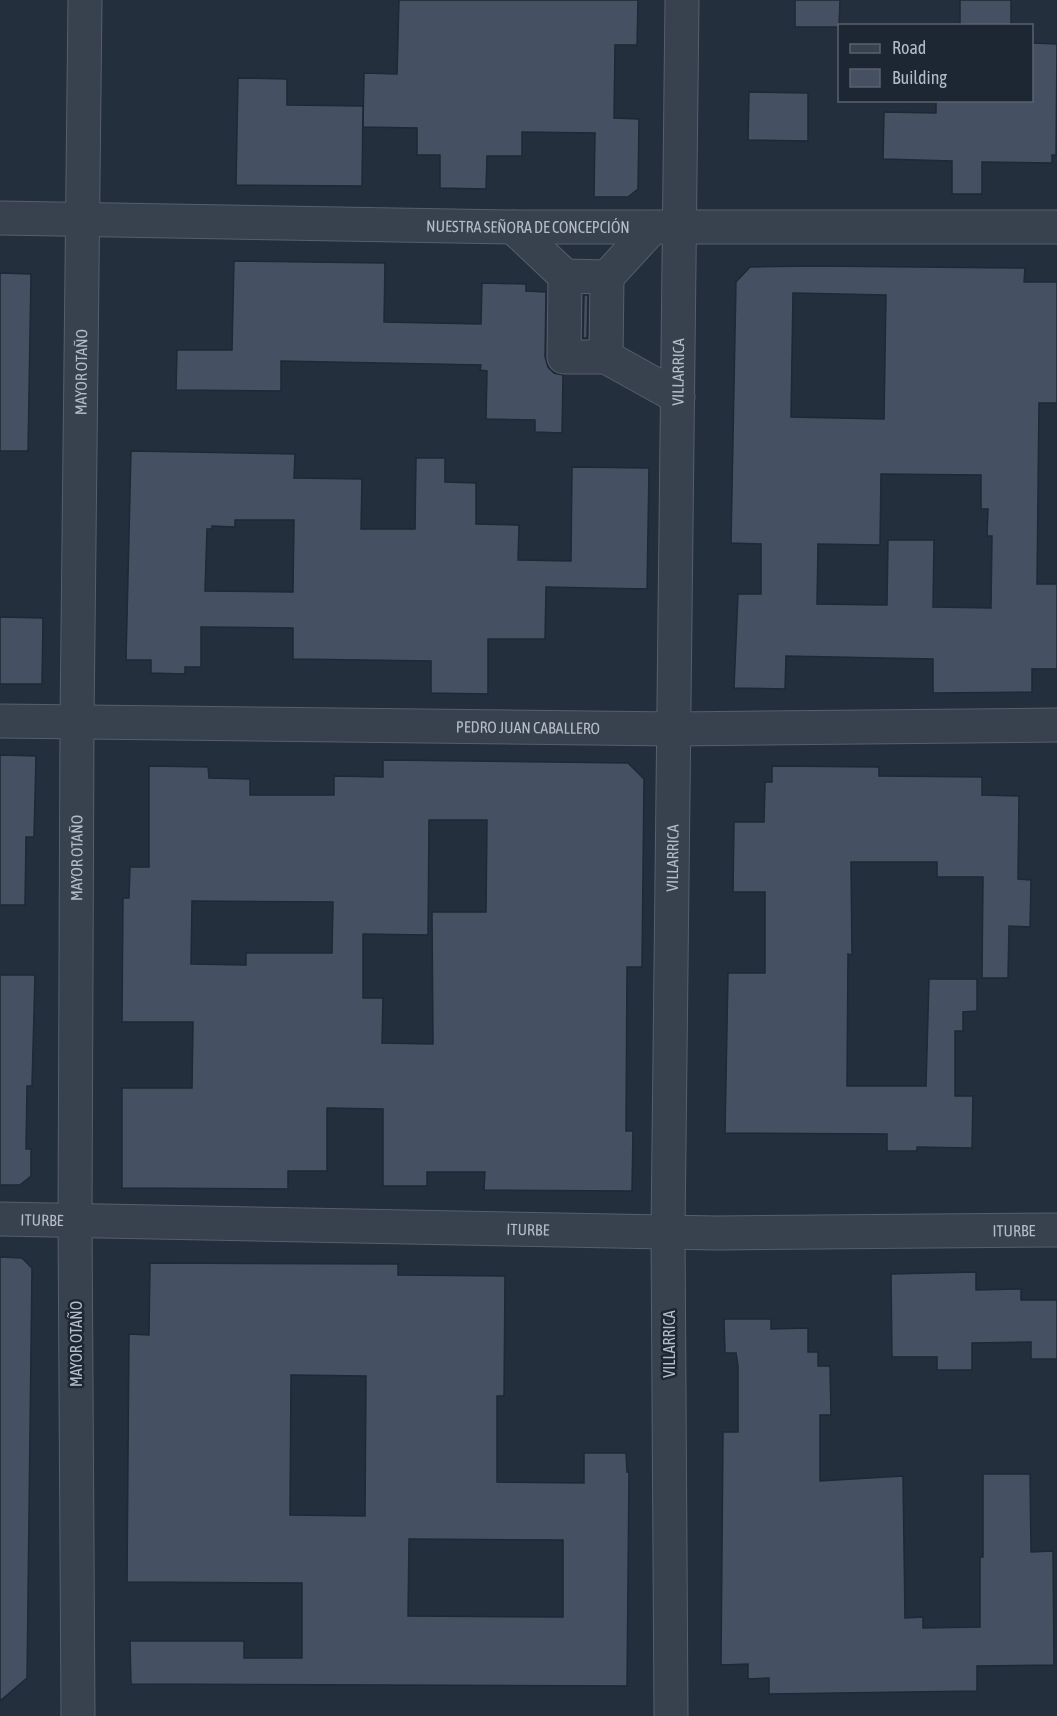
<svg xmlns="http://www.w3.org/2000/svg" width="1057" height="1716" font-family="'Asap Condensed',sans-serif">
  <rect width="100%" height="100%" fill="#242f3e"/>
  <g fill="#455162" stroke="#1f2835" stroke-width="1.5" fill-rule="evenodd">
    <path d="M399,0h239l-1,45h-22l-1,73 25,1 -1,70 -10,8h-34l1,-64 -73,-1v24h-35l-1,33 -46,-1v-33h-23v-27l-54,-1 1,-54 33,1z"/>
    <path d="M795,0h45l-1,27h-44z"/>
    <rect x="960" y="0" width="51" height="26"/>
    <path d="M1032,43l25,1 -1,111h-4v8l-70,-1v32h-30v-33l-69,-2 1,-47 52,1v-13h96z"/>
    <path d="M238,78l49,1v26l76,1 -1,80 -126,-1z"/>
    <path d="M749,92l59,1v48l-60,-1z"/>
    <path d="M234,261l151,2 -1,59 97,2 1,-41 44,1v7l20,1 -1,65 3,10 6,6 9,2 -1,58 -27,-1v-12l-49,-1 1,-48 -7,-1 1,-5 -200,-4v30l-105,-1 1,-40h55z"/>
    <path d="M813,266l212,2 -1,14h33v121h-18l-2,181h20v85h-25v23l-99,1v-34l-147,-3 -1,33 -51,-1 4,-94h23v-50l-30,-1 5,-261 14,-15zM793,293l93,2 -2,124 -93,-2zM881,474l100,1v34h7l-1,27h5l-1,72 -58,-1 1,-67h-46l-1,65 -70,-1 1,-60 62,1z"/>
    <path d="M0,273l31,1 -3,177h-28z"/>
    <path d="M584,295h4l-1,43h-4z"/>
    <path d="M131,451l164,3 -1,24 68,1 -1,50h54l1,-71h29v24l31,1v41l43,1 -1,35 53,1 1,-94 77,1 -2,121 -101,-2 -1,52h-57v55l-57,-1v-32l-138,-2v-31l-92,-1v40h-16v7l-34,-1v-13h-25zM235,520h59l-1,72 -88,-1 2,-62h5v-3l23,1z"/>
    <path d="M0,617l43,1 -1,66h-42z"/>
    <path d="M0,755l36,1 -2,81h-8l-1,68h-25z"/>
    <path d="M383,760l245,3 16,16 -2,188h-15l-1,164h7l-1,60 -148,-1 1,-18h-58v14h-44v-77l-56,-1v63h-39v18l-166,-1v-100h70l1,-66h-71l1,-124h6l1,-31h19v-101l59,1 1,11 41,1v16h84v-19l49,1zM429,820h58l-1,92h-54l1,132 -51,-1 1,-45h-20v-64l65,1zM192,901l141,1 -1,51h-86v12l-55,-1z"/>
    <path d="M772,766l107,1v9l103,1v18l37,1 -1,83 13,1 -1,47 -21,-1 -1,52h-26l1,-101h-46v-15h-86l1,93 -4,-1 -1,132h79l3,-107h48v32l-14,1v19h-8v65h18l-1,52 -55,-1v4h-30v-17l-162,-1 3,-160h37v-81h-32l1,-70h30l1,-40h7z"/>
    <path d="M0,975h35l-3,111h-5l-1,63h5v27l-11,9h-20z"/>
    <path d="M0,1257l22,1 10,10 -5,410 -27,23z"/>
    <path d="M150,1263l248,1v11l107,1 -1,120h-7v86l87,1v-30h42l1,19h2l-2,214 -496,-2 -1,-43h114v17h58v-75l-175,-1 2,-248 20,1zM291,1375l75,1 -1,140 -75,-1zM409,1539l154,1v77l-155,-1z"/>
    <path d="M976,1272v18l45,-1v11h36v59h-26v-17l-59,1v27h-35v-13h-45l-1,-83z"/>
    <path d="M724,1319h47v10l37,-1v24h10v14h12l1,49h-11v66l83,-5 2,142 18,-1v11l57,-1v-70h3v-83h47l1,78 22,-1 1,114 -77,1v25l-208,3v-16l-21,1v-15l-27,1 2,-233h15v-66l-2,-13h-11z"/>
  </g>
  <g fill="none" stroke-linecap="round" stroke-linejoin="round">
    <g stroke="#565f6c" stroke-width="35">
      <g id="minor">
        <path id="s1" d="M0,218l513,9h544"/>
        <path d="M513,227l52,49 42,1 45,-49"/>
        <path d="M565,276l-1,81h42l72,40"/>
        <path d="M606,357l1,-80"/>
        <path id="s2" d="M0,721l675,8 382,-4"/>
        <path id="s3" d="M0,1219l718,14 339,-3"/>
        <path id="s4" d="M78,1716l-3,-496 2,-498 8,-722"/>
        <path id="s5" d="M671,1716l-3,-484 14,-1232"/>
      </g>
    </g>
    <use href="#minor" stroke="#38414e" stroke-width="33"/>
  </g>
  <g text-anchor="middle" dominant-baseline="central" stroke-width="5" stroke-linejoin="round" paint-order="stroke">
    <g font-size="16" fill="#b4bcc9" stroke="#1d2633">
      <text stroke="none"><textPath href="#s1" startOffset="528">NUESTRA SEÑORA DE CONCEPCIÓN</textPath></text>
      <text stroke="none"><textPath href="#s4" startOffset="1344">MAYOR OTAÑO</textPath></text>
      <text stroke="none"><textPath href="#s5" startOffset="1344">VILLARRICA</textPath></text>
      <text stroke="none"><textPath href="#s2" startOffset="528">PEDRO JUAN CABALLERO</textPath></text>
      <text stroke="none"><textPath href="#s4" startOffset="858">MAYOR OTAÑO</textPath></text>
      <text stroke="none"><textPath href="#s5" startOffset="858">VILLARRICA</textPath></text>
      <text stroke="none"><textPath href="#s3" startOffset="42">ITURBE</textPath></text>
      <text stroke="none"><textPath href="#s3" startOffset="528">ITURBE</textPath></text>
      <text stroke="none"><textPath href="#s3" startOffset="1014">ITURBE</textPath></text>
      <text transform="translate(76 1344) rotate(-90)">MAYOR OTAÑO</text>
      <text transform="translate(669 1344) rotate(-90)">VILLARRICA</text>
    </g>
  </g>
  <rect x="838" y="24" width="195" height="78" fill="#1d2633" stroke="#59626f" stroke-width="1.5"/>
  <rect x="850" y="44" width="30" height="9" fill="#38414e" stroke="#59626f" stroke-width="1.5"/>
  <text x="892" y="54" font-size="18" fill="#b4bcc9">Road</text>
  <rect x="850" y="69" width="30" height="18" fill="#455162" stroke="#59626f" stroke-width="1.5"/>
  <text x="892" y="84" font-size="18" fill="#b4bcc9">Building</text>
</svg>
